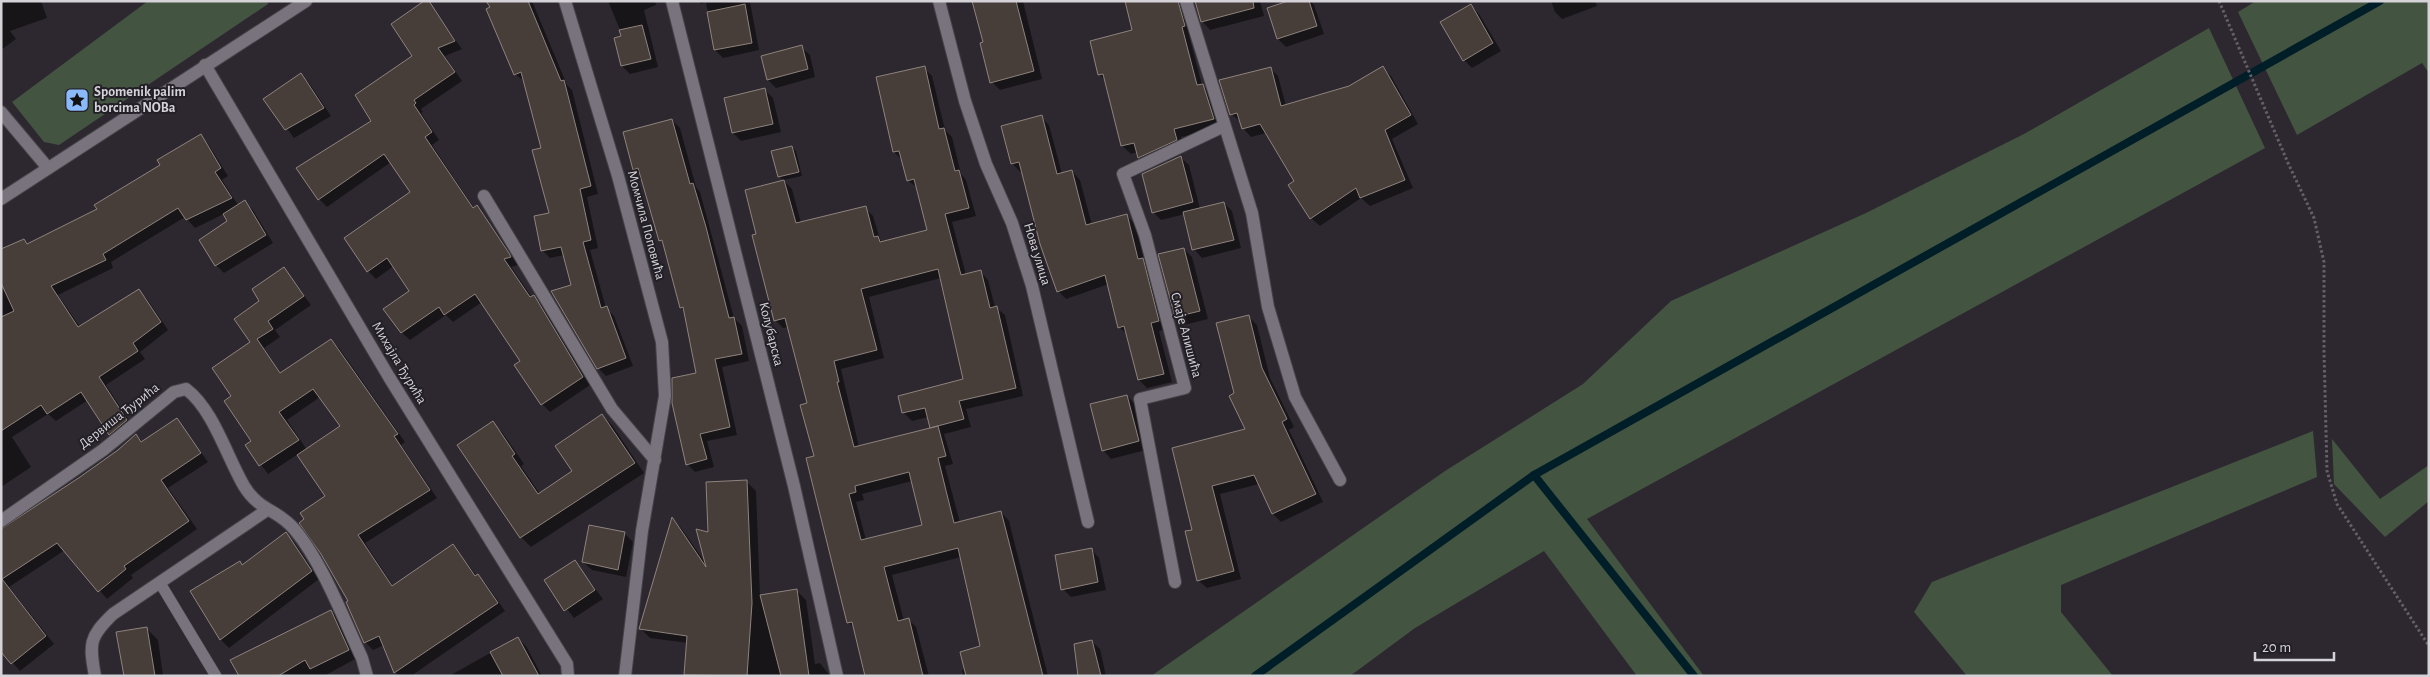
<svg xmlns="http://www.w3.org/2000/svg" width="2430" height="677" font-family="'Alegreya Sans',sans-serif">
  <rect width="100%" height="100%" fill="#2d2830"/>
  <g fill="#435541">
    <path d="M148,1h119l1,3 -209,141 -15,-3 -32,-40z"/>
    <path d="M2256,1h173v72l-7,-10 -125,72 -59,-123z"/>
    <path d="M2209,28l56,120 -678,371 117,157h-67l-93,-125 -129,77 -65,48h-199l294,-205 138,-87 88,-83 195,-88 158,-79z"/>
    <path d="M2313,431l4,46 -256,108v27l52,64h-146l-53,-64 18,-30z"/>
    <path d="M2332,439l48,60 49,-34v36l-44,36 -51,-53z"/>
  </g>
  <g fill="#0007" fill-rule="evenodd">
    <path d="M1,1h40l6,17 -37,13 6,8 -15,11z"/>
    <path d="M427,1l35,48 -17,7 17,25 -41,28 2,3 -2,1 18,27 -7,5 42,63 3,-1 7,8 33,48 1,2 -7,2 21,30h2l8,8 48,80 -40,27 -8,-8 -20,-43 -40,-59 -29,20 -7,-7 -36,25 -8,-7 9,-41 -17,-26 -18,13 -8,-8 44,-78 -21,-31 -64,45 -8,-8 54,-77 41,-66z"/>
    <path d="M487,1h45l35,84 5,5 26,104 -11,3 11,51 -8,2 16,58 8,8 19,50 -27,10 -8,-8 -34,-113 -14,3 -8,-8 8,-36 -8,-65 -18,-68 -9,-7 -23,-66z"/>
    <path d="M608,1h47l1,4 -12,5 14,57 -28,7 -8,-8 1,-29z"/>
    <path d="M699,1h54l-3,1 9,48 -36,8 -8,-8 -9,-48 -5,2z"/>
    <path d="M974,1h49l19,78 -42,11 -8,-8 -7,-39z"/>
    <path d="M1138,1h54l1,33 -4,1 13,50 9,8 11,34 -41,10 3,11 -37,18 -8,-9 -1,-5 -7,2 -9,-8 -16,-65 -7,-7 35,-43z"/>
    <path d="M1194,1h66l4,15 -54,14 -8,-9z"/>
    <path d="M1292,1h19l3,4 10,29 -38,13 -8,-8 -10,-30z"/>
    <path d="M1551,1h44l2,5 -35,13 -7,-7z"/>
    <path d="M1470,5l9,9 22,37 -29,17 -8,-8z"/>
    <path d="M801,47l9,8 5,22 -39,11 -8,-8z"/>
    <path d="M924,68l8,8 13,54 7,7 9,37 5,6 10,36 -24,6 14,53 14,-4 8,9 7,27 10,8 18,81 -57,13 5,18 -27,7 9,30 -8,2 15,57 41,-11 8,9 39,155h-85l-1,-6 3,-1 17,-22 -21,-90 -69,18 12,46 4,-2 8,8 13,49h-61l-13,-47 -7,-7 -33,-165 -7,-53 -19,-77 -6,1 -8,-8 -17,-85 26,-54 -5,-5 13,-29 4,4 6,25 -19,4 9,9 9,34 64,-15 8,8 7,23 3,4 46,-12 -11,-43 -10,-7 -6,-21 -8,-8zM941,278l24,102 -61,33 8,8 16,-4 4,12 -73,18 -18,-78 43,-11 -15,-61zM912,481l12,45 -58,14 -10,-38 8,-2 -2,-6z"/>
    <path d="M1270,68l8,8 8,30 64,-19 33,-19 8,8 27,48 -26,15 21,49 -43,18 -9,-8 -41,28 -9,-8 -21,-33 6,-4 -30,-48 -15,4 -8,-9 -2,-6 -10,-8z"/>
    <path d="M301,74l8,9 22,33 -37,22 -29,-39z"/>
    <path d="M765,90l8,8 8,34 -40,9 -8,-8z"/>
    <path d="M1041,117l8,8 13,49 10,-3 8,9 12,45 35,-9 8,8 10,38 6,6 16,61 -8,2 13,51 -25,6 -8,-8 -11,-45 -9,-8 -10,-43 -43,15 -8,-8 -35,-120 -3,1 -8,-9z"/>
    <path d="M672,120l8,8 16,59 4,5 34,126 8,8 7,35 -27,6 15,68 -30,6 7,26 -19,5 -8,-8 10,-91 -12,-61 -4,-5 -17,-63 -3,-4 -19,-63 -8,-8z"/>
    <path d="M200,136l8,8 20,32 -6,4 16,25 6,-4 9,9 20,33 -49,30 -8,-8 13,-43 -5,-8 -29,14 -10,-11 -74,45 2,6 -55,27 22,32 59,-36 8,8 21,31 -28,22 5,7 -39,26 28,43 -16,14 -8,-8 -22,-34 -32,21 -8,-7 -36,23 19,30 -30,20v-237l23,-10 4,4 70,-34z"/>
    <path d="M1180,157l9,8 11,44 24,-6 8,8 9,37 -39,10 -8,-9 -9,-35 -24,6 -8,-8z"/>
    <path d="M1184,249l8,8 16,62 -24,6 -8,-9z"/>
    <path d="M284,269l27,36 -36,25 5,7 -16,11 17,26 50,-34 8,8 66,94 -4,3 36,53 -72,45 29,44 59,-41 24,30 9,8 19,27 -94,65h-12l-3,-3 -12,-28 -11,5 -8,-8 -38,-145 -29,-43 -30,20 -22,-29 6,-4 -20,-45 20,-54 9,-40zM320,397l22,29 -35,24 -20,-30z"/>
    <path d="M1248,316l9,9 13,53 24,49 -5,3 34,72 -42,20 -8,-8 -14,-30 -39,10 21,85 -34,9 -9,-8 -4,-50 -21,-81 74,-20 -12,-35z"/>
    <path d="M1127,396l8,8 11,46 -35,9 -8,-9z"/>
    <path d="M602,415l10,10 32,48 -113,74 -10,-10 -29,-114 10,9 22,32 -3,2 19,28 34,-23z"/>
    <path d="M177,419l31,43 -40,26 29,41 -66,46 2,3 -26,21 -42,-49 -56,37 45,57 -34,27 -19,-21v-113l118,-86 17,-16 7,7z"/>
    <path d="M747,482l9,9 4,105 37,-5 9,9 9,64 5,-1 10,13h-143l1,-33 -38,-5 -9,-9 32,-110 8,9 26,37 2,-31z"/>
    <path d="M624,533l9,9 -7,35 -34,-7 -9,-8z"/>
    <path d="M286,534l8,8 25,37 -90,69 -9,-9 19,-77 4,4z"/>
    <path d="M1091,549l8,9 7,32 -35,7 -8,-8z"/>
    <path d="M574,561l29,38 -29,19 -28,-37z"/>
    <path d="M331,611l8,8 18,39 -33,18h-84z"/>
    <path d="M146,628l12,12 5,36h-38z"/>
    <path d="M517,638l9,8 16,30h-93z"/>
    <path d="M1091,641l9,8 6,27h-26l-6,-30z"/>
  </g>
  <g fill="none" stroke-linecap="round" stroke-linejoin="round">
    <g stroke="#001e28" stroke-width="8">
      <path d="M1534,475l160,201"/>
      <path d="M1255,676l279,-201 846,-474"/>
    </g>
  </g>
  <g fill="#473e39" stroke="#8e837d" fill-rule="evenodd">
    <path d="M424,1h5l26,40 -17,7 17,24 -41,28 2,3 -2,2 18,27 -7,5 48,71 4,-3 32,48 2,4 -7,2 26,38 4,-2 49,82 -42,28 -27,-40 6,-4 -45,-67 -31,21 -5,-8 -38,26 -18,-24 26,-18 -22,-33 -20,14 -23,-34 66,-46 -26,-38 -66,46 -22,-32 75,-47 -16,-26 57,-39 -21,-32z"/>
    <path d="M486,1h42l33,80 3,-1 27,106 -11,3 11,51 -8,2 18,66 6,-2 19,52 -29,11 -46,-78 20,-6 -10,-38 -20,4 -7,-35 15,-3 -17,-63 9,-2 -20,-76 -7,3 -28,-66 4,-2z"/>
    <path d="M972,1h44l18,70 -44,12 -10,-40 3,-1z"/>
    <path d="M1125,1h53l7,25 -3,1 15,58 6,-1 11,35 -40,10 3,11 -39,18 -4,-15 -13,3 -18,-72 -5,1 -8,-34 42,-11z"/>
    <path d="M1195,1h58l1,7 -53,14z"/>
    <path d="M1288,1h21l8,25 -40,13 -10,-31z"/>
    <path d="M745,4l7,39 -38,7 -7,-38z"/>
    <path d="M1471,4l22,39 -30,18 -23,-39z"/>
    <path d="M642,25l9,34 -30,7 -7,-28 7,-2 -2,-6z"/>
    <path d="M802,45l6,24 -41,11 -6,-24z"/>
    <path d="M925,66l14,63 5,-1 11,43 4,-1 10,38 -24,6 16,61 20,-5 9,38 7,-2 19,82 -57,13 5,18 -34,9 -5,-20 -23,5 -4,-17 65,-17 -25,-110 -77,20 16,61 -43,11 5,21h-2l17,65 84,-21 8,30 -8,2 16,65 47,-12 42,165h-77l-6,-24 20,-6 -22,-98 -74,19 14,54 11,-3 14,58h-58l-13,-54 -5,1 -41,-165 8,-2 -14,-51 7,-2 -22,-85 -11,3 -22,-86 4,-1 -11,-44 39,-10 12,43 70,-17 8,31 4,-1 2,6 47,-12 -13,-51 -7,2 -8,-30 -6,1 -17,-75zM909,472l13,53 -61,15 -12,-46 7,-2 -1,-6z"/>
    <path d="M1383,66l28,49 -26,15 20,50 -45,18 -4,-10 -46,31 -22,-34 6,-4 -34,-57 -18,5 -5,-16 -7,2 -11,-35 52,-13 10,39 68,-20z"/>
    <path d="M301,73l23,35 -39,22 -22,-31z"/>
    <path d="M765,88l8,36 -41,9 -8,-35z"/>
    <path d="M1042,115l15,59 15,-4 14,55 41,-11 11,45 5,-1 16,63 -8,2 13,51 -26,6 -14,-54 -6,2 -13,-53 -48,17 -17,-48 -21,-82 -8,2 -10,-38z"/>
    <path d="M672,119l18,65 3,-1 13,44 23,91 5,-1 8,37 -27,5 15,68 -30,7 7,25 -21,6 -14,-62v-25l24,-5 -13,-66 -3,1 -18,-68 -3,1 -21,-73 -5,2 -10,-38z"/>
    <path d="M201,134l20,34 -6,4 17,26 -46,22 -8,-12 -75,46 3,6 -55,26 27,41 61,-38 22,33 -28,21 5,8 -39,26 28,43 -18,15 -28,-43 -34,22 -6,-9 -40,26v-114l13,-6 -13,-28v-34l23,-10 3,5 70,-35 -3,-4 66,-40 -3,-5z"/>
    <path d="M792,146l7,26 -21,5 -7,-26z"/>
    <path d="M1181,156l12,46 -41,11 -10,-39z"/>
    <path d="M245,200l21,35 -51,31 -16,-26 28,-19 -4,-7z"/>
    <path d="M1224,202l10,38 -42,10 -9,-38z"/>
    <path d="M1184,248l16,63 -25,6 -17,-63z"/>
    <path d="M284,267l20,29 -36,25 5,8 -16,10 23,34 51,-34 67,95 -4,2 36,54 -72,45 34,51 61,-42 22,32 3,-2 20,29 -104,70 -15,-37 -15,7 -18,-41 2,-1 -27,-47 -22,-31 5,-4 -4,-6 25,-17 -28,-41 43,-29 -27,-37 -34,23 20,28 -40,26 -14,-21 6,-4 -27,-40 7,-5 -19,-28 38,-26 -16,-23 25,-18 -7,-12z"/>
    <path d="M1249,315l13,53 25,51 -5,3 34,72 -44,20 -18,-39 -42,11 22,85 -37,10 -12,-50 7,-1 -20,-82 73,-19 -16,-33 5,-3 -18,-70z"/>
    <path d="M1127,395l12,46 -37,10 -12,-47z"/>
    <path d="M602,414l33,49 -115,75 -63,-93 36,-24 22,33 -3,2 26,38 34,-23 -17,-25z"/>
    <path d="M177,418l24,35 -40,27 28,41 -65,45 2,3 -28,23 -41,-49 -55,36 44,57 -35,28 -10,-12v-123l79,-52 38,-27 18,-16 5,8z"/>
    <path d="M747,480l5,123 -5,73 -63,-1 3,-39 -48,-7 33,-112 34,50 -10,-38 12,3 -2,-50z"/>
    <path d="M589,525l36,7 -7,38 -36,-8z"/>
    <path d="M286,532l26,39 -92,69 -30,-49 50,-30 2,4z"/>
    <path d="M1092,548l6,34 -37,8 -6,-35z"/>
    <path d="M575,560l20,30 -31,21 -20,-31z"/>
    <path d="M797,589l12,87h-28l-21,-81z"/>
    <path d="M331,610l18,40 -39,19 -5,-9 -27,16h-39l-9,-16z"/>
    <path d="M147,627l8,49h-31l-8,-44z"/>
    <path d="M518,637l21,39h-36l-13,-24z"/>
    <path d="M1092,640l9,36h-23l-4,-32z"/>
  </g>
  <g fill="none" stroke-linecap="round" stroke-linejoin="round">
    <g stroke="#47434a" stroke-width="12">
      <path id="lane" d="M160,583l56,93"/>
    </g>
    <g stroke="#47434a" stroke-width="14">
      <g id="street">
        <path d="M565,1l53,175 44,166 3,54 -23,135 -17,145"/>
        <path d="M672,1l122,485 43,190"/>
        <path d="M939,1l26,100 21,63 26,59 20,63 56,236"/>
        <path d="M1186,1l66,212 16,94 27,90 45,83"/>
        <path d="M205,65l184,312 178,287 1,12"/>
        <path d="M1,112l47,56"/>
        <path d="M484,196l128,213 43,51"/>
        <path d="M1,199l305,-198"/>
        <path d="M1,521l102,-71 71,-58 12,-3c27,20 41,68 58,97 16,26 34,23 51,44 27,32 49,90 67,128l5,18"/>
        <path d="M1175,582l-35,-183 45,-11 -40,-153 -22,-61 101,-48"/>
        <path d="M95,676c-6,-32 -6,-39 18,-62l154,-104"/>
      </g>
    </g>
    <path stroke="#646067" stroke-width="3" stroke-dasharray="2.5 2.5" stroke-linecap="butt" d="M2219,1l69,162 26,55 10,44v90l3,119 10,33 92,142"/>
    <use href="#lane" stroke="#78737c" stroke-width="11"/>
    <use href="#street" stroke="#78737c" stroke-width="12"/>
  </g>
  <defs>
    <g id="sight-square" transform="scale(1.25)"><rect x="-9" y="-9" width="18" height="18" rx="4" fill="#8abafc" stroke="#231f26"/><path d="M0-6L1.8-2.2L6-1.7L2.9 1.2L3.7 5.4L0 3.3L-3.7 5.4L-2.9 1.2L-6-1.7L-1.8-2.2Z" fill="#111"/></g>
  </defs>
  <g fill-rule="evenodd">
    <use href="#sight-square" x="77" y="100"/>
  </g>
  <g text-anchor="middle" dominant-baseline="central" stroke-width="4" stroke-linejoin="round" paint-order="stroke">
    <g font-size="14" font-weight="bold" fill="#d5d2d8" stroke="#231f26" text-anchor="start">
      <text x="94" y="92">Spomenik palim<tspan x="94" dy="16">borcima NOBa</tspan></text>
    </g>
    <g font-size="14" fill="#d5d2d8" stroke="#231f26">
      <text transform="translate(646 225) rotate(75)">Момчила Поповића</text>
      <text transform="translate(1037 254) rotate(73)">Нова улица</text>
      <text transform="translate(771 334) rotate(76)">Колубарска</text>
      <text transform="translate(1186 335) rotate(75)">Смаје Алишића</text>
      <text transform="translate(399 363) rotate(59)">Михајла Ђурића</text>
      <text transform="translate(119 416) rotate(-38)">Дервиша Ђурића</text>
    </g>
  </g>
  <rect width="2430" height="677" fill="none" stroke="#d5d2d8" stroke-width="5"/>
  <path d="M2255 652v8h79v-8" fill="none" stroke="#d5d2d8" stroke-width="2.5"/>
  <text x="2262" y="652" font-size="15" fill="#d5d2d8" stroke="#231f26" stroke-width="4" paint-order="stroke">20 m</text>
</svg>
